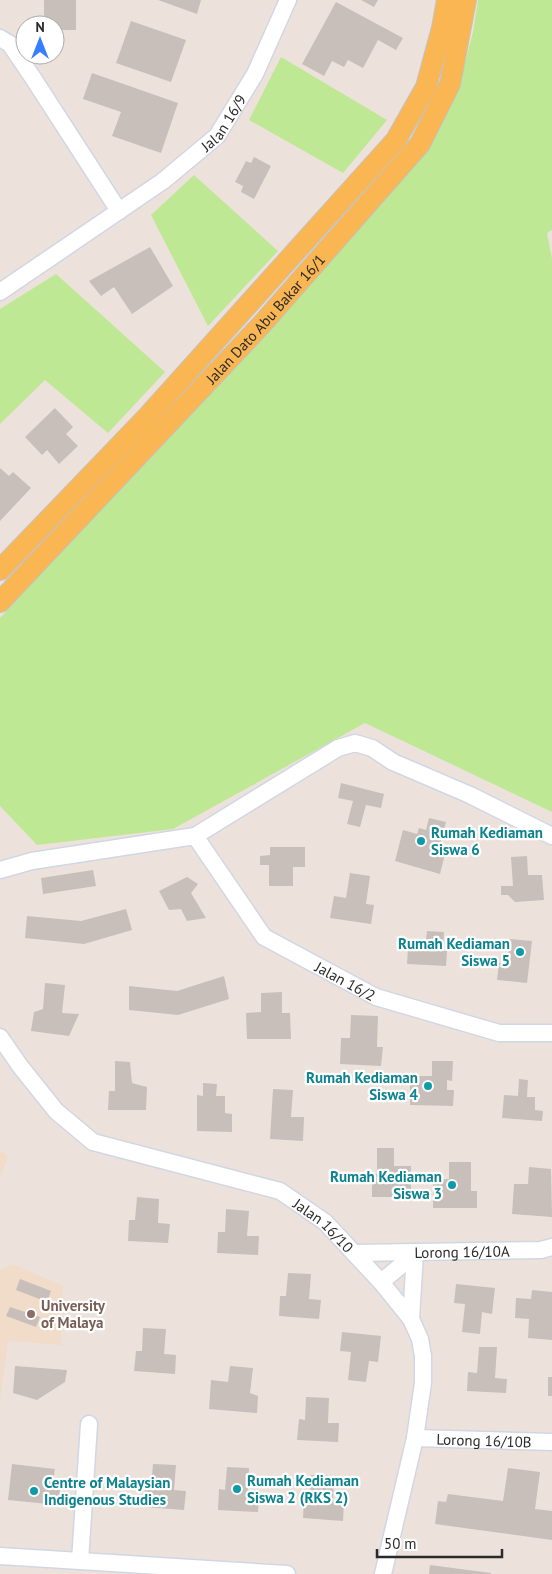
<svg xmlns="http://www.w3.org/2000/svg" width="552" height="1574" font-family="'PT Sans',sans-serif">
  <rect width="100%" height="100%" fill="#ede2db"/>
  <g fill="#f0dcc9">
    <path d="M0,1150l8,7 -8,21z"/>
    <path d="M13,1264l50,22 -2,59 -53,-4 -8,59v-130z"/>
  </g>
  <g fill="#bee893">
    <path d="M478,0h74v230l-5,3 5,26v553l-187,-89 -192,106 -136,16 -37,-39v-188l171,-184 267,-301 21,-47 14,-54z"/>
    <path d="M281,57l106,63 -44,53 -94,-53z"/>
    <path d="M194,175l84,76 -70,75 -57,-111z"/>
    <path d="M56,274l109,98 -57,61 -63,-53 -45,44v-115z"/>
  </g>
  <g fill="#c8bfba">
    <path d="M44,0h32v30h-21v-5h-11z"/>
    <path d="M158,0h43l-4,14z"/>
    <path d="M361,0h17l-4,7z"/>
    <path d="M336,2l67,36 -7,12 -18,-10 -15,28 -15,-8 -4,7 -12,-6 -8,15 -22,-12z"/>
    <path d="M131,21l55,19 -15,42 -55,-19z"/>
    <path d="M92,73l86,30 -17,50 -49,-17 9,-24 -38,-13z"/>
    <path d="M254,157l17,9 -17,33 -13,-7 2,-6 -8,-4 11,-21 5,2z"/>
    <path d="M150,247l23,39 -41,28 -18,-27 -13,9 -12,-15z"/>
    <path d="M55,408l18,19 -7,7 12,12 -19,18 -12,-14 -5,5 -17,-18z"/>
    <path d="M0,468l9,8 4,-4 18,16 -31,33z"/>
    <path d="M341,783l43,11 -3,14 -15,-3 -6,22 -13,-3 6,-23 -15,-3z"/>
    <path d="M429,818l17,4 -7,26 7,2 -6,24 -45,-13 8,-31 14,4 2,-6 7,2z"/>
    <path d="M270,847h35v20h-12v19h-24v-21h-9v-9l10,-1z"/>
    <path d="M527,856l1,19h14l2,25 -29,2 -7,-7h-7v-9h12l-2,-29z"/>
    <path d="M93,870l3,16 -53,8 -2,-16z"/>
    <path d="M350,873l20,3 -4,28 8,1 -3,19 -41,-6 4,-22 12,2z"/>
    <path d="M187,877l11,7 -7,9 15,25 -19,3 -6,-12 -12,1 -10,-19z"/>
    <path d="M126,909l6,21 -48,14 -59,-6 2,-22 54,5z"/>
    <path d="M427,931l17,1 -1,19h4l-1,15 -39,-2 1,-16 17,1z"/>
    <path d="M510,939l22,2 -5,42 -30,-3 2,-17 8,1z"/>
    <path d="M224,976l5,23 -51,16 -49,-5v-24l48,5z"/>
    <path d="M45,983l20,2 -3,28 17,1 -10,22 -38,-5 3,-19 9,-3z"/>
    <path d="M282,992v21h8l1,26h-44l-1,-26 15,-1v-19z"/>
    <path d="M351,1015l27,1 -1,31h6l-2,19 -41,-2 1,-26h9z"/>
    <path d="M115,1061l15,1 2,21 15,4 -1,23h-38l1,-19h6z"/>
    <path d="M432,1061h21l-1,20 -5,-1v10h7l-1,16 -43,-1v-29h22z"/>
    <path d="M519,1079l9,1 -1,17h8v13l8,1 -1,10 -40,-3 2,-23 14,1z"/>
    <path d="M203,1083l14,1 -1,12h9v17l7,1v18l-35,-1v-36l6,1z"/>
    <path d="M273,1089l20,1 -2,27h13l-1,24 -33,-2z"/>
    <path d="M377,1148h17v18h17v31h-39v-23h5z"/>
    <path d="M449,1162h22v29h6v17h-44v-28l16,-1z"/>
    <path d="M529,1167l22,2 1,48 -40,-3 2,-30h14z"/>
    <path d="M137,1197l22,2 -1,24 12,1 -2,19 -40,-2 1,-21h6z"/>
    <path d="M226,1209l23,2 -2,25h12l-1,19 -41,-2 1,-21h7z"/>
    <path d="M288,1273l23,1 -2,25 12,1 -2,19 -40,-3 1,-20h6z"/>
    <path d="M20,1279l31,12 -4,11 -31,-12z"/>
    <path d="M456,1284l39,4 -3,26 -10,-2 -2,22 -18,-2 3,-28 -11,-1z"/>
    <path d="M532,1290l20,2v48l-24,-2 1,-19 -14,-1 1,-20 15,1z"/>
    <path d="M10,1307l30,10 -4,10 -30,-11z"/>
    <path d="M143,1328l23,1 -2,25 12,1 -1,19 -41,-3 2,-20h6z"/>
    <path d="M342,1332l39,4 -3,26 -9,-1 -3,21 -18,-2 3,-28 -11,-1z"/>
    <path d="M479,1347h18l-2,31 12,1 -1,14 -39,-2 1,-19 9,1z"/>
    <path d="M15,1366l52,4 -2,12 -28,18 -24,-7z"/>
    <path d="M230,1366l23,2 -3,25 8,3 -1,17 -48,-4 2,-29 17,2z"/>
    <rect x="548" y="1377" width="4" height="19"/>
    <path d="M306,1397l23,1 -1,25h11l-1,19 -41,-2 2,-21 6,1z"/>
    <path d="M12,1464l43,5 -2,12 8,1 -3,23 -50,-5z"/>
    <path d="M153,1464l23,1 -2,25 12,1 -2,19 -40,-3 1,-20h6z"/>
    <path d="M227,1467l22,1 -1,24 11,1 -1,19 -40,-2 1,-21 6,1z"/>
    <path d="M508,1468l32,4 -5,37 17,2v29l-117,-16 3,-23 8,1 2,-8 55,7z"/>
    <path d="M311,1475l23,1 -1,25 11,1 -1,19 -40,-3 1,-20h6z"/>
    <path d="M430,1565l61,8v1h-62z"/>
  </g>
  <g fill="none" stroke-linecap="round" stroke-linejoin="round">
    <g stroke="#d0d7e4" stroke-width="19">
      <g id="minor">
        <path d="M0,38l10,6 23,34 86,133"/>
        <path id="s1" d="M0,292l163,-111 54,-45 38,-62 33,-74"/>
        <path id="s2" d="M552,836l-82,-41 -77,-33 -21,-14 -17,-5 -17,5 -143,88 69,101 112,60 123,36h53"/>
        <path d="M0,870l32,-9 163,-25"/>
        <path id="s3" d="M0,1037l20,29 36,45 37,31 187,49 45,31 56,60 30,37 9,20 3,17v27l-8,55 -32,136"/>
        <path id="s4" d="M354,1253l187,-3 11,-3"/>
        <path d="M381,1282l34,-28"/>
        <path d="M411,1319l4,-65"/>
        <path id="s5" d="M415,1438l137,4"/>
        <path d="M0,1556l287,18"/>
        <path d="M80,1561l9,-137"/>
      </g>
    </g>
    <g stroke="#c3c3c3" stroke-width="22">
      <g id="major">
        <path d="M0,570l147,-153 249,-277 30,-53 16,-59 5,-28"/>
        <path id="s6" d="M0,602l262,-278 158,-180 30,-60 16,-84"/>
      </g>
    </g>
    <use href="#minor" stroke="#fff" stroke-width="16"/>
    <use href="#major" stroke="#fab653" stroke-width="20"/>
  </g>
  <g fill="#0f9aa8" stroke="#fff" stroke-width="2">
    <circle cx="421" cy="841" r="5"/>
    <circle cx="520" cy="952" r="5"/>
    <circle cx="428" cy="1086" r="5"/>
    <circle cx="452" cy="1185" r="5"/>
    <circle cx="237" cy="1489" r="5"/>
    <circle cx="34" cy="1491" r="5"/>
  </g>
  <circle fill="#8d6e63" stroke="#fff" stroke-width="2" cx="31" cy="1314" r="5"/>
  <g text-anchor="middle" dominant-baseline="central" stroke-width="4.5" stroke-linejoin="round" paint-order="stroke">
    <g font-size="15" fill="#2a2a2a" stroke="#fff">
      <text stroke="none"><textPath href="#s1" startOffset="282">Jalan 16/9</textPath></text>
      <text stroke="none"><textPath href="#s6" startOffset="388">Jalan Dato Abu Bakar 16/1</textPath></text>
      <text stroke="none"><textPath href="#s2" startOffset="619">Jalan 16/2</textPath></text>
      <text stroke="none"><textPath href="#s3" startOffset="390">Jalan 16/10</textPath></text>
      <text stroke="none"><textPath href="#s4" startOffset="108">Lorong 16/10A</textPath></text>
      <text stroke="none"><textPath href="#s5" startOffset="69">Lorong 16/10B</textPath></text>
    </g>
    <g font-size="15" font-weight="bold" fill="#0d838f" stroke="#fff" text-anchor="start">
      <text x="431" y="832">Rumah Kediaman<tspan x="431" dy="17">Siswa 6</tspan></text>
      <text x="510" y="943" text-anchor="end">Rumah Kediaman<tspan x="510" dy="17">Siswa 5</tspan></text>
      <text x="418" y="1077" text-anchor="end">Rumah Kediaman<tspan x="418" dy="17">Siswa 4</tspan></text>
      <text x="442" y="1176" text-anchor="end">Rumah Kediaman<tspan x="442" dy="17">Siswa 3</tspan></text>
      <text x="247" y="1480">Rumah Kediaman<tspan x="247" dy="17">Siswa 2 (RKS 2)</tspan></text>
      <text x="44" y="1482">Centre of Malaysian<tspan x="44" dy="17">Indigenous Studies</tspan></text>
    </g>
    <g font-size="15" font-weight="bold" fill="#785e54" stroke="#fff" text-anchor="start">
      <text x="41" y="1305">University<tspan x="41" dy="17">of Malaya</tspan></text>
    </g>
  </g>
  <g transform="translate(40 40)"><circle r="24" fill="#ffffff" stroke="#aaaaaa"/>
  <path d="M0-4L9 19L0 12L-9 19Z" fill="#367eff"/>
  <text y="-8" font-size="14" font-weight="bold" text-anchor="middle" fill="#2a2a2a">N</text>
  </g>
  <path d="M377 1549v8h125v-8" fill="none" stroke="#2a2a2a" stroke-width="2.5"/>
  <text x="384" y="1549" font-size="15" fill="#2a2a2a" stroke="#ffffff" stroke-width="4" paint-order="stroke">50 m</text>
</svg>
